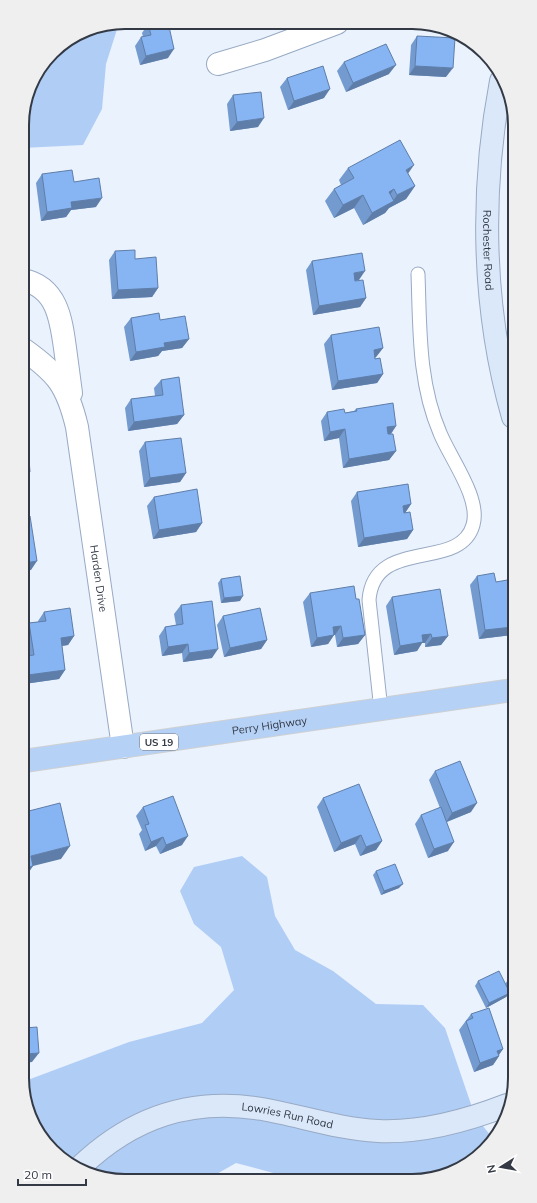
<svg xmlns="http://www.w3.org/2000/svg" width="537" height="1203" font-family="Mulish,sans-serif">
  <rect width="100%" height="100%" fill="#eaf2fd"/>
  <g fill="#b0cdf5">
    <path d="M119,23l-13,41 -4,45 -19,36 -61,3v-30l11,-38 24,-32 29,-18z"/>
    <path d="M242,856l25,21 8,39 20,34 38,21 43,33 47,1 22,23 30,88 19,24 -24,24 -31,13 -147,1 -56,-15 -28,16h-103l-48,-24 -31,-50 -1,-24 104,-39 73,-19 32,-33 -13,-43 -27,-23 -14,-33 14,-24z"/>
  </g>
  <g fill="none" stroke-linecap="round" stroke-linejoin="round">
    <g stroke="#98aac4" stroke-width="15">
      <path id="lane" d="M381,710l-12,-110c5,-64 91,-28 104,-75 8,-27 -23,-67 -33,-92 -22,-51 -20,-106 -22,-159"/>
    </g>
    <g stroke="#98aac4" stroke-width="24">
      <g id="street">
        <path d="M218,64l47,-14 72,-27"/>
        <path d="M23,280c34,7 38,39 42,68 2,15 4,30 6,45"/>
        <path id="s1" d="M23,349c34,24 44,36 54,78l46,320"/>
      </g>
    </g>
    <g stroke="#98aac4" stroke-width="24">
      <g id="secondary">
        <path id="s2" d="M501,81c-21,110 -19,228 12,336"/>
        <path id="s3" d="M80,1167c52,-50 111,-70 182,-58 39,7 77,20 116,22 45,2 88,-10 129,-26"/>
      </g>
    </g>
    <g stroke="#ced0d2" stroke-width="24">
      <g id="primary">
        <path id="s4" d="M24,761l489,-71"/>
      </g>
    </g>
    <use href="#lane" stroke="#fff" stroke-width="13"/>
    <use href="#street" stroke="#fff" stroke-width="22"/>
    <use href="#secondary" stroke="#dae8fa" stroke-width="22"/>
    <use href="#primary" stroke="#b5d1f6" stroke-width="22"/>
  </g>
  <g fill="#749bd0">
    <path d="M148,24l20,34 -28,7 -5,-19 6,-9h2l-1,-4z"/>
    <path d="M417,36l29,41 -37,-2 2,-30z"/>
    <path d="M344,62l45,12 -43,18 -9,-21z"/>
    <path d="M287,78l37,20 -36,12 -8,-23z"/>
    <path d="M233,95l25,32 -28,4 -3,-27z"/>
    <path d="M348,168l60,6 7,12 -9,13 -17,9 -4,5 -22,12 -9,-17 -20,10 -9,-17 9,-12 7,-4 -2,-5z"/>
    <path d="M42,174l32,8 22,25 -25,3 -5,7 -25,4 -5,-38z"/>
    <path d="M115,251l20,8 23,29 -6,9 -40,2 -3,-39z"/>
    <path d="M312,261l47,19 -4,1 11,17 -6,9 -47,8 -7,-45z"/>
    <path d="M131,318l29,2 29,19 -7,9 -20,3 -4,5 -28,5 -6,-34z"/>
    <path d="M331,335l52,13 -7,9 -1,1 8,16 -6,9 -45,7 -8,-46z"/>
    <path d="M161,380l23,35 -7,9 -49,7 -3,-23 6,-9 24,-3 -1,-8z"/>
    <path d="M356,409l40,17 -5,8 5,17 -7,9 -46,8 -4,-30 -15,3 -3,-20 6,-9 18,1 9,-2z"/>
    <path d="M145,442l41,31 -6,9 -36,5 -5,-36z"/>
    <path d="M357,492l54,12 -6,9 8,17 -6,9 -49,8 -7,-46z"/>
    <path d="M154,497l48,26 -6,9 -43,7 -6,-33z"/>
    <path d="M477,576l19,6 17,53 -34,4 -9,-54z"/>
    <path d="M221,579l19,22 -19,2 -3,-20z"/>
    <path d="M310,593l46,6 9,36 -7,9 -21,3 -2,-12h-1l-6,9 -17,3 -8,-45z"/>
    <path d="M392,597l56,39 -7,9 -16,2v-4h-3l-5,8 -23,4 -8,-49z"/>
    <path d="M181,605l31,53 -29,4 -1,-9 -20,3 -3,-20 6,-9 11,-2 -2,-11z"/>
    <path d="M44,612l30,24 -6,9 -6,1 3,24 -6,9 -35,5v-26l1,-2h1l-2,-15v-11l5,-7 9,-1v-1z"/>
    <path d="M223,616l44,24 -6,9 -37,8 -7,-32z"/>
    <path d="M435,771l36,41 -24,10 1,29 -20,7 -13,-34 6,-9 19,-7 -11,-28z"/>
    <path d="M323,798l59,43 -6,9 -16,6 -5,-12 -21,8 -17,-45z"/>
    <path d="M143,807l39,38 -22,9 -4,-8 -11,5 -6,-17 3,-4 -6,-14z"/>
    <path d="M514,830v12l-3,-8z"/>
    <path d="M376,871l23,17 -18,7 -8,-20z"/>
    <path d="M514,977v29l-5,-12 -3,3 -20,11 -11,-22 3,-5 27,3 3,-4z"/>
    <path d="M471,1014l32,35 -4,6v1l-6,9 -19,7 -15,-42z"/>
  </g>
  <g fill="#5e7ea9">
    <path d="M174,49l-6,9 -28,7 6,-9z"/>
    <path d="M396,65l-7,9 -43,18 7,-9z"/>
    <path d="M415,66l38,2 -7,9 -37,-2z"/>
    <path d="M330,89l-6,9 -36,12 6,-9z"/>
    <path d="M264,118l-6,9 -28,4 7,-9z"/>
    <path d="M414,165l-9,13 1,-8z"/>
    <path d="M415,186l-9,13 -17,9 -4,5 -22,12 9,-12 21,-12 4,-6z"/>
    <path d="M394,189l-9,13 4,-10z"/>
    <path d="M363,195l-9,13 -20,10 9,-13z"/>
    <path d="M102,198l-6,9 -25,3 -5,7 -25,4 6,-9 24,-10z"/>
    <path d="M365,271l-6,9 -11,2 6,-9z"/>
    <path d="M158,288l-6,9 -40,2 6,-9z"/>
    <path d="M366,298l-6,9 -47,8 6,-9z"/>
    <path d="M189,339l-7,9 -20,3 -4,5 -28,5 6,-9 28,-9z"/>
    <path d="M383,348l-7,9 -9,2 7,-9z"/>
    <path d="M383,374l-6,9 -45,7 6,-9z"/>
    <path d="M184,415l-7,9 -49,7 6,-9z"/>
    <path d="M396,426l-6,9 -9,1 6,-9z"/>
    <path d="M345,429l-6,9 -15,3 6,-9z"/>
    <path d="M396,451l-7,9 -46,8 6,-9z"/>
    <path d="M26,472h4l-6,9z"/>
    <path d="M186,473l-6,9 -36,5 6,-9z"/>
    <path d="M27,485l-3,6 -1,-5z"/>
    <path d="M411,504l-6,9 -8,1 6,-8z"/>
    <path d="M202,523l-6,9 -43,7 6,-9z"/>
    <path d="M413,530l-6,9 -49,8 6,-9z"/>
    <path d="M37,561l-6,9 -7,1v-8z"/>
    <path d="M243,596l-3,5 -19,2 3,-5z"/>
    <path d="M341,626l-6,9 -9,1 7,-9z"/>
    <path d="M513,627v8l-34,4 6,-9z"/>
    <path d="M431,634l-6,9h-3l-5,8 -23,4 6,-9 22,-11z"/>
    <path d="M334,635l-6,9 -17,3 6,-9z"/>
    <path d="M365,635l-7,9 -21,3 6,-9z"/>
    <path d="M74,636l-6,9 -14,2 7,-9z"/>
    <path d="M448,636l-7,9 -16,2 7,-9z"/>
    <path d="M267,640l-6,9 -37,8 6,-9z"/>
    <path d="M188,644l-6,9 -20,3 6,-9z"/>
    <path d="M218,649l-6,9 -29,4 6,-9z"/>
    <path d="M65,670l-6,9 -35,5v-4l4,-5z"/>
    <path d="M477,803l-6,9 -25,10 6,-9z"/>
    <path d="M361,835l-6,9 -21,8 7,-9z"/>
    <path d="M188,836l-6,9 -22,9 6,-9z"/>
    <path d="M163,837l-7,9 -11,5 6,-9z"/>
    <path d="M382,841l-6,9 -16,6 6,-9z"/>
    <path d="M454,842l-6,9 -20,7 6,-9z"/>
    <path d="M70,846l-9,13 -28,7 -8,12v-13l6,-9z"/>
    <path d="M403,884l-4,4 -18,7 3,-4z"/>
    <path d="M510,993l-4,4 -20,11 3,-5z"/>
    <path d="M503,1049l-6,8 2,-1 -6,9 -19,7 6,-9 17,-12z"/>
    <path d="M39,1053l-7,9 -7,1v-9z"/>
  </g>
  <g fill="#87b4f2" stroke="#5e7ea9">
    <path d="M156,22h12l6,27 -28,7 -5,-19 10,-2 -3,-11z"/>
    <path d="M417,36l38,2 -2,30 -38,-2z"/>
    <path d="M386,44l10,21 -43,18 -9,-21z"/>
    <path d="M323,66l7,23 -36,12 -7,-23z"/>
    <path d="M261,92l3,26 -27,4 -4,-27z"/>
    <path d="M400,140l14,25 -8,5 9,16 -18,9 -3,-6 -5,3 5,9 -22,12 -9,-18 -20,10 -9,-16 20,-11 -6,-10z"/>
    <path d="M72,170l2,12 25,-4 3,20 -31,4 1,6 -25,4 -5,-38z"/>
    <path d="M135,250v9l21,-2 2,31 -40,2 -3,-39z"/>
    <path d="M362,253l3,18 -11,2 1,8 8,-1 3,18 -47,8 -7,-45z"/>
    <path d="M159,313l1,7 25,-4 4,23 -25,4 1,4 -29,5 -5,-34z"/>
    <path d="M379,327l4,21 -9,2 1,9 5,-1 3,16 -45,7 -7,-46z"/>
    <path d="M179,377l5,38 -50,7 -3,-23 32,-4 -2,-15z"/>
    <path d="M393,403l3,23 -9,1 1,7h5l3,17 -47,8 -4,-30 -15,3 -3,-20 17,-3 1,4 12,-2 -1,-2z"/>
    <path d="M181,438l5,35 -36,5 -5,-36z"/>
    <path d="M23,447h5l2,25h-4l1,13 -4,1z"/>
    <path d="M408,484l3,20 -8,2 1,7 6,-1 3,18 -49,8 -7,-46z"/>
    <path d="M197,489l5,34 -43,7 -5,-33z"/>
    <path d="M30,516l7,45 -13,2v-46z"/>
    <path d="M494,573l2,9 17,-3v48l-28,3 -8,-54z"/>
    <path d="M240,576l3,20 -19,2 -3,-19z"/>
    <path d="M354,586l2,13h3l6,36 -22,3 -2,-12 -8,1 1,8 -17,3 -7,-45z"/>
    <path d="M440,589l8,47 -16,2 -1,-4 -9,1 1,7 -23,4 -8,-49z"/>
    <path d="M212,601l6,48 -29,4 -1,-9 -20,3 -3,-20 18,-3 -2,-19z"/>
    <path d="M70,608l4,28 -13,2 4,32 -37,5 -3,-19 9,-1 -5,-32 17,-2 -2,-9z"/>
    <path d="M260,608l7,32 -37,8 -7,-32z"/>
    <path d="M460,761l17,42 -25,10 -17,-42z"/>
    <path d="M359,784l23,57 -16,6 -5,-12 -20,8 -18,-45z"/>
    <path d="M173,796l15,40 -22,9 -3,-8 -12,5 -6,-17 4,-1 -6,-17z"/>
    <path d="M60,803l10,43 -39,10 2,10 -8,2v-56z"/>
    <path d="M441,807l13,35 -20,7 -13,-34z"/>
    <path d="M395,864l8,20 -19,7 -8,-20z"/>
    <path d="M499,971l11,22 -21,10 -11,-22z"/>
    <path d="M514,977v17l-6,-14z"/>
    <path d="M489,1008l14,41 -6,2 2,5 -19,7 -14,-42 7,-3 -2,-4z"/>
    <path d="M37,1027l2,26 -14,1v-26z"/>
  </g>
  <g text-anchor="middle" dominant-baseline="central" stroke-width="3.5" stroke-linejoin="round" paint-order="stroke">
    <rect fill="#fff" stroke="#70757d" stroke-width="1" x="140" y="734" width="38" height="16" rx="3"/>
    <g font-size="10" font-weight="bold" fill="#333a45">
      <text x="159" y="742">US 19</text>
    </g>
    <g font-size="11" fill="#333a45" stroke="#fff">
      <text stroke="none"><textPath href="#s2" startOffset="170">Rochester Road</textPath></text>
      <text stroke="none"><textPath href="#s1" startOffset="251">Harden Drive</textPath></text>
      <text stroke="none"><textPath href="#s4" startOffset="248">Perry Highway</textPath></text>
      <text stroke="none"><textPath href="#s3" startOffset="225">Lowries Run Road</textPath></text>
    </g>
  </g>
  <path d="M0 0H537V1203H0ZM125 29H412A96 96 0 0 1 508 125V1078A96 96 0 0 1 412 1174H125A96 96 0 0 1 29 1078V125A96 96 0 0 1 125 29Z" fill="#efeff0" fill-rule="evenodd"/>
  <path fill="none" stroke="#333a45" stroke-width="2" d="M125 29H412A96 96 0 0 1 508 125V1078A96 96 0 0 1 412 1174H125A96 96 0 0 1 29 1078V125A96 96 0 0 1 125 29Z"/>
  <g transform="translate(501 1167) rotate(259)" stroke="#ffffff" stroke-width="3" paint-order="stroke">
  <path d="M0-3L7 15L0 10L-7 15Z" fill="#333a45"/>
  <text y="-6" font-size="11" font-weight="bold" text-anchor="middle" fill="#333a45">N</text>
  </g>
  <path d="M18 1179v6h68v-6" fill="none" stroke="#333a45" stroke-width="2"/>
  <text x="24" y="1179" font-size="12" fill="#333a45" stroke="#ffffff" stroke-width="3" paint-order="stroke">20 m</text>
</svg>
